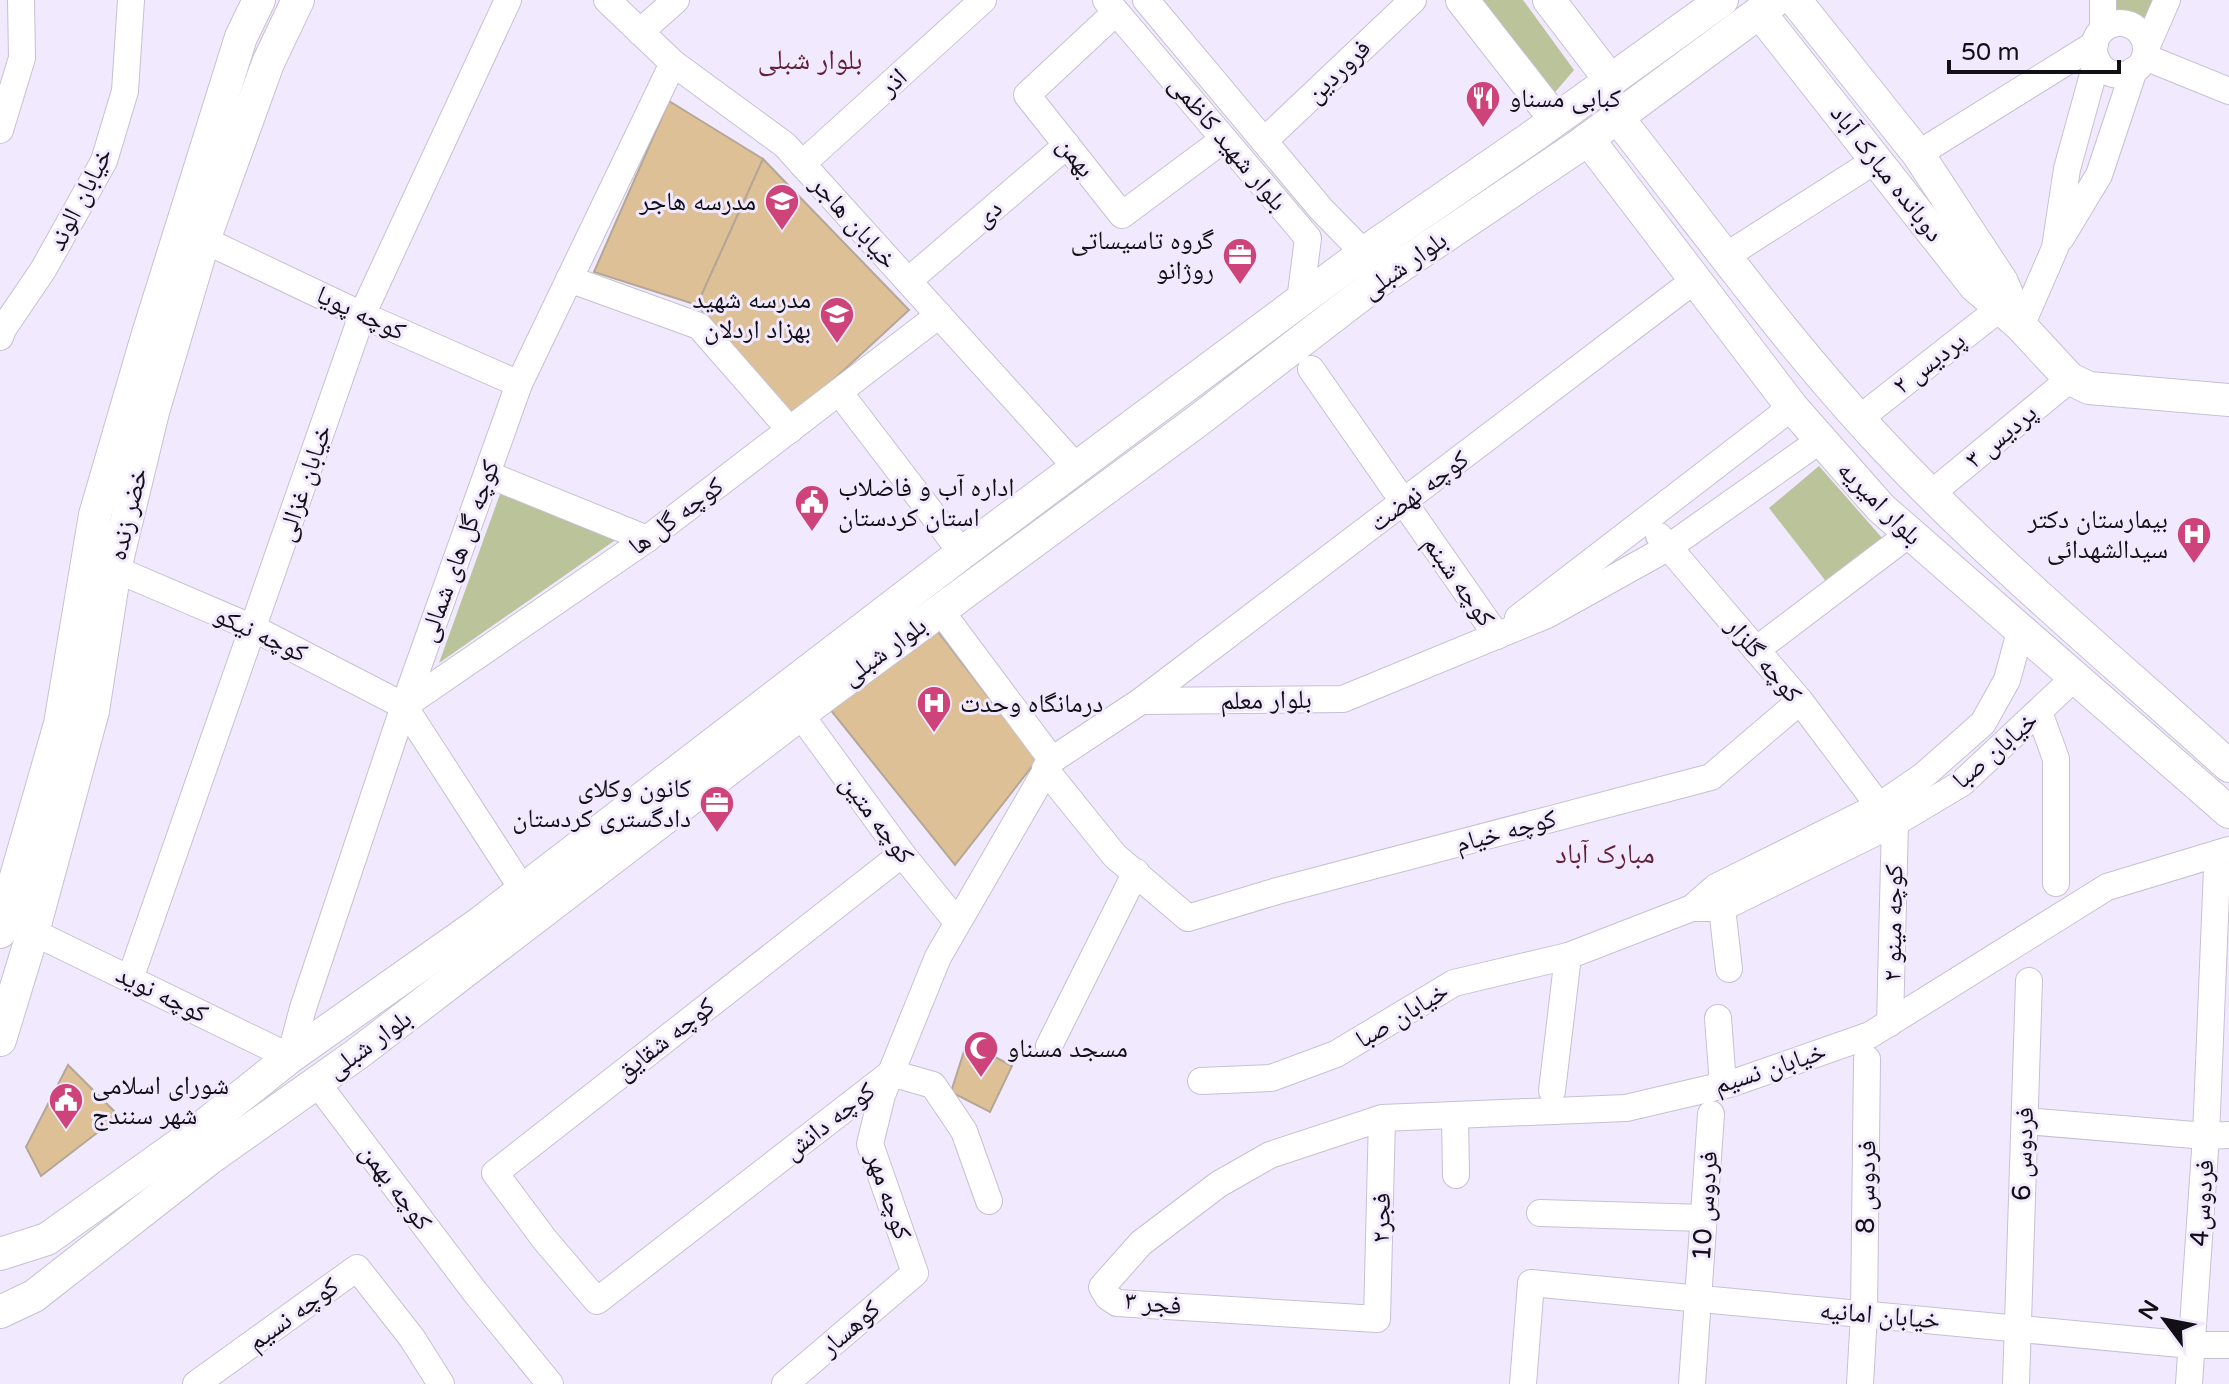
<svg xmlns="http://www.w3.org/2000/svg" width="2229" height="1384" font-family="'Varela Round','Noto Naskh Arabic',sans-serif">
  <rect width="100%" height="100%" fill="#f1eafe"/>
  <g fill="#bbc39a">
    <path d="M1472,0h51l51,70 -23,27z"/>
    <path d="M2116,0h40l-9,21 -31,-12z"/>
    <path d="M1819,466l64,73 -55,45 -59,-76z"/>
    <path d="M504,483l120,51 -185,129z"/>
  </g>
  <g fill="#dec096" stroke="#b4a796" stroke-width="2">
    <path d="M669,101l94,58 -66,146 -103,-33z"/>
    <path d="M763,159l146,151 -117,108 -95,-113z"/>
    <path d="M935,628l102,132 -82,105 -126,-157z"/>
    <path d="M967,1042l45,24 -22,46 -39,-20z"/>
    <path d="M68,1065l51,51 -78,60 -15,-29z"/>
  </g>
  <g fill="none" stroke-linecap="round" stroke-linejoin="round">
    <g stroke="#c7c0d3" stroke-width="28">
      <g id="minor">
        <path d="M607,0l66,63 112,82 293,324"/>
        <path d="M1106,0l202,238 -8,63"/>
        <path d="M1146,0l175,209 43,44"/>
        <path d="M1116,12l-89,83 95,120 102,-76"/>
        <circle cx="2120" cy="49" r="26"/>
        <path d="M2103,29v-29"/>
        <path d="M640,32l36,-32"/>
        <path d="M2146,48l21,-48"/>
        <path d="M2145,57l84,34"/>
        <path d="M0,130l22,-72 -1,-58"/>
        <path d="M1264,141l149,-141"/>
        <path d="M1918,154l177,-110"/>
        <path d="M802,164l181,-164"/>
        <path d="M2061,238l38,-63 35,-105"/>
        <path d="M204,240l158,75 157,69"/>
        <path d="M1726,256l150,-96"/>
        <path d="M569,279l130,47 91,104"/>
        <path d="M908,281l159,-136"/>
        <path d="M2021,326l34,-78 12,-79 30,-109"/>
        <path d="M0,337l3,-8 40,-59 61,-109 21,-70 6,-91"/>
        <path d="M1311,369l186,267"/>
        <path d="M839,392l123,161"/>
        <path d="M1860,418l139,-109"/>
        <path d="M487,474l160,65"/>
        <path d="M1932,493l138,-114"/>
        <path d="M1659,536l141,165 79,105"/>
        <path d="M115,569l138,59 151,78"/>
        <path d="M940,610l112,150"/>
        <path d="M1518,618l274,-211"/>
        <path d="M1756,650l153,-116"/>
        <path d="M1141,701l555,-422"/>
        <path d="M404,706l243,-167 292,-224"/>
        <path d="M404,706l119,184"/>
        <path d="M2039,712l17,47v124"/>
        <path d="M800,714l102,140 55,68"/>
        <path d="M1045,769l70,87 73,62 89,-27 434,-114 89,-76"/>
        <path d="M1692,908h30l173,-85 67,-40 112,-105"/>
        <path d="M1722,908l7,61"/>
        <path d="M33,932l257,125 13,-49 101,-302 115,-322 154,-321"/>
        <path d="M130,979l232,-664 146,-315"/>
        <path d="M1718,1018l5,67"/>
        <path d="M1890,1023l5,-200"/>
        <path d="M1049,1046l87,-174"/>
        <path d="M891,1073l-294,228 -52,-61 -50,-67 407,-319"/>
        <path d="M891,1073l42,12 31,46 25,70"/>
        <path d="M1201,1081l70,-3 65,-24 118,-71 114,-27 124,-48 24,-21 163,-81 44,-30 60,-53 24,-43 13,-48"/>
        <path d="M317,1083l158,209 75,92"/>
        <path d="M1552,1091l16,-135"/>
        <path d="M1455,1116l1,59"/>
        <path d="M1382,1118l-5,201 -260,-16 -9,-6 -6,-10 39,-44 78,-59 51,-29 112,-37 244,-10 107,-25 137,-48 237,-148 122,-37"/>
        <path d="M2025,1121l181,15 23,-1"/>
        <path d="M1540,1213l164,5"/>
        <path d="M196,1384l161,-116 55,70 29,46"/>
        <path d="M785,1384l130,-111 -45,-129 12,-49 56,-138 114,-197 89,-59 202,-2 204,-84 122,-68 150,-106"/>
        <path d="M1523,1384l8,-101 660,62h38"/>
        <path d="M1692,1384l19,-270"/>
        <path d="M1860,1384l4,-70 3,-255"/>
        <path d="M2016,1384l13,-403"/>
        <path d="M2189,1384l17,-248 11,-267"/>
      </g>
    </g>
    <g stroke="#c7c0d3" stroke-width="34">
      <g id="tertiary">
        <path d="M1462,0l93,119"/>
        <path d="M1549,0l62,81"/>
        <path d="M1795,0l123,154 84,128 14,34"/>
        <path d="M1760,13l215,273 46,40 49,53 19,9 140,12"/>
        <path d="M1617,117c87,110 170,226 267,329 107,114 229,215 345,320"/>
        <path d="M1588,139l204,268 89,101 348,304"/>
        <path d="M0,932l60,-208 35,-209 52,-178 94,-300 18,-37"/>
        <path d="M0,1040l33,-108 60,-221 22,-142 38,-157 51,-172 64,-177 30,-63"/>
        <path d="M0,1254l47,-15 144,-103 99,-79 190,-134 482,-370 402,-300 168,-116 190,-137"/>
        <path d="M0,1312l34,-16 175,-137 148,-105 467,-358 372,-274 187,-144 194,-131 199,-147"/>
      </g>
    </g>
    <use href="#minor" stroke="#fff" stroke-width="26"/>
    <use href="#tertiary" stroke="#fff" stroke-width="32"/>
  </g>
  <defs>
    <g id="restaurant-pin" transform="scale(1.8)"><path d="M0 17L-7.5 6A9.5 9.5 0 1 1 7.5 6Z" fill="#ce447a" stroke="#f1eafe"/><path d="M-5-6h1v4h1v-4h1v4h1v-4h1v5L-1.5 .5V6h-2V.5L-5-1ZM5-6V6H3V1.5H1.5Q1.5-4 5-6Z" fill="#fff"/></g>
    <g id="school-pin" transform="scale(1.8)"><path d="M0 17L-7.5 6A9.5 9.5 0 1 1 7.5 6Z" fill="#ce447a" stroke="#f1eafe"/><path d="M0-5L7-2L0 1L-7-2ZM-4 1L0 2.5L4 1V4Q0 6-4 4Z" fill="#fff"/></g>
    <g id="office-pin" transform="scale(1.8)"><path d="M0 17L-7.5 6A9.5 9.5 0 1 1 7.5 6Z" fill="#ce447a" stroke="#f1eafe"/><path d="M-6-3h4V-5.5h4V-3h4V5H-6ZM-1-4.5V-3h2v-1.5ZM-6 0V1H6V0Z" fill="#fff"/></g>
    <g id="civic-pin" transform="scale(1.8)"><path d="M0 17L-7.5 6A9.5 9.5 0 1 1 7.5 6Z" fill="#ce447a" stroke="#f1eafe"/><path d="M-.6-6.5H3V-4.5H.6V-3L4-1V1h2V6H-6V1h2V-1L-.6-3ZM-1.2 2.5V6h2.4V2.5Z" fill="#fff"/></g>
    <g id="hospital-pin" transform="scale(1.8)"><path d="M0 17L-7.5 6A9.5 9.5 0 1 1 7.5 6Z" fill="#ce447a" stroke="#f1eafe"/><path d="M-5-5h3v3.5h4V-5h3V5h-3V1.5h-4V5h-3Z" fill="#fff"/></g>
    <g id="mosque-pin" transform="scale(1.8)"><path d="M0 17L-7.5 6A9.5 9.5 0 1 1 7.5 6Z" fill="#ce447a" stroke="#f1eafe"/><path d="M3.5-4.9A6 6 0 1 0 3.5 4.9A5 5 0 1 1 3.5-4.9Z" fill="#fff"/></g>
  </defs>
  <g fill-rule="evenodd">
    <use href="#restaurant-pin" x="1483" y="98"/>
    <use href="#school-pin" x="782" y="201"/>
    <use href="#office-pin" x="1240" y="255"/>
    <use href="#school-pin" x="837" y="314"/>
    <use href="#civic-pin" x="812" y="502"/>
    <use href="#hospital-pin" x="2194" y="534"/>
    <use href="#hospital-pin" x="934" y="703"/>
    <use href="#office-pin" x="717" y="803"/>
    <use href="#mosque-pin" x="981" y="1048"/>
    <use href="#civic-pin" x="66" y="1100"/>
  </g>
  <g text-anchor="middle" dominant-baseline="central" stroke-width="6" stroke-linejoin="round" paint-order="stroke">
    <g font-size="26" fill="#120f16" stroke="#f1eafe">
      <text transform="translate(1338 71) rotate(-44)">فروردین</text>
      <text transform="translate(893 82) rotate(-42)">اذر</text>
      <text transform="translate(1228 143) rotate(50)">بلوار شهید کاظمی</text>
      <text transform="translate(1076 157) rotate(52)">بهمن</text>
      <text transform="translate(1887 173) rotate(52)">دوبانده مبارک آباد</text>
      <text transform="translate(80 199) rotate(-63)">خیابان الوند</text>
      <text transform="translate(988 213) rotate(-40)">دی</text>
      <text transform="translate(854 222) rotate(48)">خیابان هاجر</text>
      <text transform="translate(1404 265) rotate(-35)">بلوار شبلی</text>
      <text transform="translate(361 313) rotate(25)">کوچه پویا</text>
      <text transform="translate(1929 363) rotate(-38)">پردیس ۲</text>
      <text transform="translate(2001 436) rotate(-40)">پردیس ۳</text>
      <text transform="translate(304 483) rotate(-71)">خیابان غزالی</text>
      <text transform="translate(1419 491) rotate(-37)">کوچه نهضت</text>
      <text transform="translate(1880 503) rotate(45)">بلوار امیریه</text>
      <text transform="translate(128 514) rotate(-76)">خضر زنده</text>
      <text transform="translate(676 516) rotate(-37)">کوچه گل ها</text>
      <text transform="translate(459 551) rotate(-70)">کوچه گل های شمالی</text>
      <text transform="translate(1459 581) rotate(55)">کوچه شبنم</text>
      <text transform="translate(261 634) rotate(25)">کوچه نیکو</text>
      <text transform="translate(884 651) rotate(-36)">بلوار شبلی</text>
      <text transform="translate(1764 660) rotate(50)">کوچه گلزار</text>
      <text transform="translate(1266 700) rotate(-1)">بلوار معلم</text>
      <text transform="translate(1995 750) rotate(-41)">خیابان صبا</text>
      <text transform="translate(877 819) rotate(53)">کوچه متین</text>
      <text transform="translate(1506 831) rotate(-15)">کوچه خیام</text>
      <text transform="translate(1893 923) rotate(-89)">کوچه مینو ۲</text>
      <text transform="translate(162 994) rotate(26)">کوچه نوید</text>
      <text transform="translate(1402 1015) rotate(-31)">خیابان صبا</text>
      <text transform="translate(665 1039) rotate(-38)">کوچه شقایق</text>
      <text transform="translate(369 1044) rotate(-36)">بلوار شبلی</text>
      <text transform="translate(1770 1068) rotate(-18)">خیابان نسیم</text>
      <text transform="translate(829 1121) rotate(-38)">کوچه دانش</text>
      <text transform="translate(2023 1154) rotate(-88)">فردوس 6</text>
      <text transform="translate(396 1187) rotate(53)">کوچه بهمن</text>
      <text transform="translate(1866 1187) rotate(-89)">فردوس 8</text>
      <text transform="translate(889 1196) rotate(71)">کوچه مهر</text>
      <text transform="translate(2202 1203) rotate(-86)">فردوس4</text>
      <text transform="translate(1705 1206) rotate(-86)">فردوس 10</text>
      <text transform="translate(1381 1218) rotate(-89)">فجر۲</text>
      <text transform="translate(1153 1303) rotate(6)">فجر ۳</text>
      <text transform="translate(293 1314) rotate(-36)">کوچه نسیم</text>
      <text transform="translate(1880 1315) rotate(5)">خیابان امانیه</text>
      <text transform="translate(850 1328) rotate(-41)">کوهسار</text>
    </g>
    <g font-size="26" fill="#120f16" stroke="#f1eafe" text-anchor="start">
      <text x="1509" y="98">کبابی مسناو</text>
      <text x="756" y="201" text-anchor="end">مدرسه هاجر</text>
      <text x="1214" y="240" text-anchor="end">گروه تاسیساتی<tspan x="1214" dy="30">روژانو</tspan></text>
      <text x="811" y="299" text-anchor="end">مدرسه شهید<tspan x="811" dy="30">بهزاد اردلان</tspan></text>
      <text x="838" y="487">اداره آب و فاضلاب<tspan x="838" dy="30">استان کردستان</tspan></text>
      <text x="2168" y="519" text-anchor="end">بیمارستان دکتر<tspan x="2168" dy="30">سیدالشهدائی</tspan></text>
      <text x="960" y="703">درمانگاه وحدت</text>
      <text x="691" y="788" text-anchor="end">کانون وکلای<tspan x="691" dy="30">دادگستری کردستان</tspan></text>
      <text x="1007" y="1048">مسجد مسناو</text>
      <text x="92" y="1085">شورای اسلامی<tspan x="92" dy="30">شهر سنندج</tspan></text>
    </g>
    <g font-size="28" fill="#621f39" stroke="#f1eafe">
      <text x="810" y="60">بلوار شبلی</text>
      <text x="1605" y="854">مبارک آباد</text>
    </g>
  </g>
  <g transform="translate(2165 1320) rotate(302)" stroke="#f1eafe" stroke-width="6" paint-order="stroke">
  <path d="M0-6L14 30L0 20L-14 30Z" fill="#120f16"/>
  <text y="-12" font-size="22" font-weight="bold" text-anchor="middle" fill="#120f16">N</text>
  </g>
  <path d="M1949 60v12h170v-12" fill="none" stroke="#120f16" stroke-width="4"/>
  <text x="1961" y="60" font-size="24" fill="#120f16" stroke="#f1eafe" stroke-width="6" paint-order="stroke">50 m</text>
</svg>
